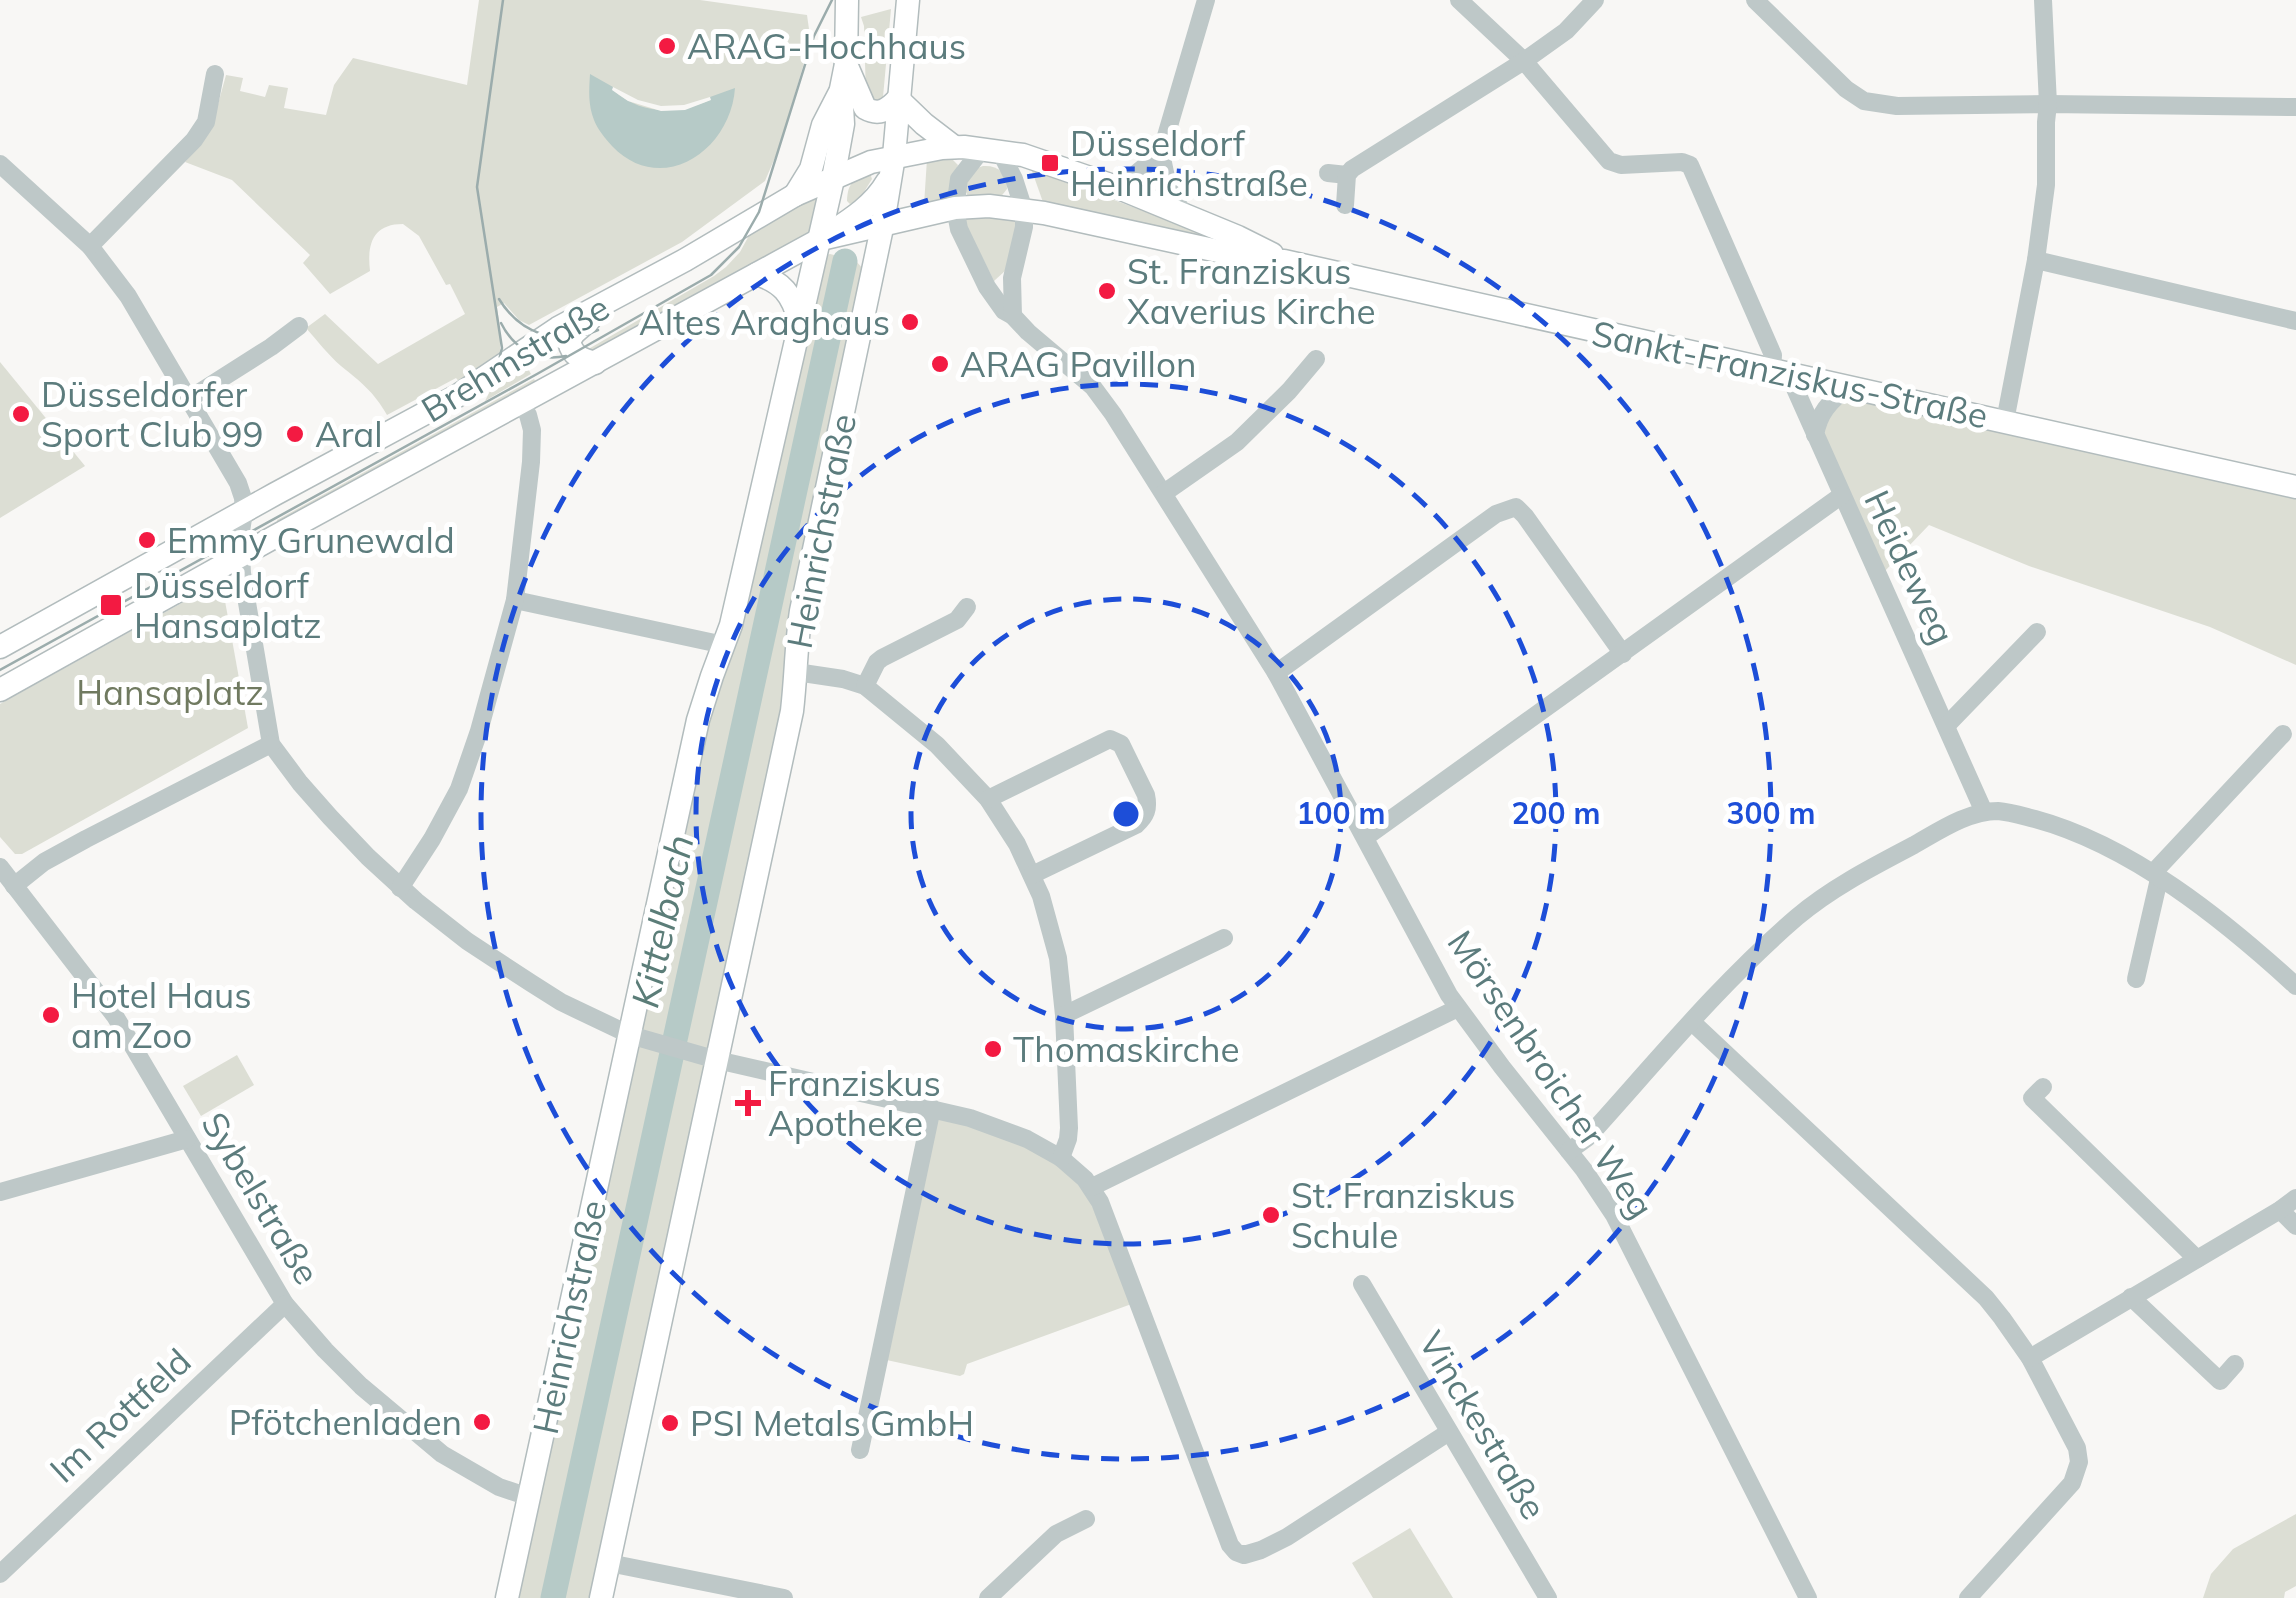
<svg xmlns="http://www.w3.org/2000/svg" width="2296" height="1598" font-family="Mulish,sans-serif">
  <rect width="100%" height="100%" fill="#f8f7f5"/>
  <g fill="#dcded4">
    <path d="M479,0h221l107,15 3,21 -1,10 -30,102 -14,33 -83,61 -153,83 -10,-5 -15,-17 -7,4 3,22v29l-39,26 -5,-6 -69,37c-13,-23 -26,-33 -46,-49 -13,-11 -24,-26 -35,-38l19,-14 53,50 87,-50 -15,-30 -4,1 -27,-49 -16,-12c-31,0 -36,21 -33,47l-40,23 -27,-31 7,-8 -78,-75 -47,-18 26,-32 15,-55 17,3 -3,13 25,6 4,-12 19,3 -4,20 42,7 8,-30 19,-27 114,27z"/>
    <path d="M891,9l-8,88 -6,7 -11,-7 -2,-71 -3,-9z"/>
    <path d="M927,159l26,1 5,5 -8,24v13l-26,3z"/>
    <path d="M983,166c15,-1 24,7 24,23l-8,10 -28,1c-12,-13 -4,-30 12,-34z"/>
    <path d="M1034,170l168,63 -2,7 -156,-35 -12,-34z"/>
    <path d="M870,173l2,6 -13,21 -9,4 -3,-3c1,-19 6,-21 23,-28z"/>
    <path d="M818,194l-3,37 -214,122 -16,-2 129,-75 12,-9 14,-15 12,-22z"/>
    <path d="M959,212l59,4 -12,54 -12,11z"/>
    <path d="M830,254l25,6 10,11 -71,402 -196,925h-89l192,-877 119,-464z"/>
    <path d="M523,360l8,14 -46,27 8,-16z"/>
    <path d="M0,362l85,104 -85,52z"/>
    <path d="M534,379l4,6 -260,143 -1,-8z"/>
    <path d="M1848,398l448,99v168l-86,-38 -181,-61 -100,-41 -46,48 -59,-134 3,-28 9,-8z"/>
    <path d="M214,585h4l5,5 25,138 -226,126h-7l-15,-17v-133z"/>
    <path d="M237,1055l17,30 -53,31 -18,-30z"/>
    <path d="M935,1112l38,9 103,50 61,131 -170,62 -3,10 -4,2 -78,-17z"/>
    <path d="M2296,1514v72l-11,6 -1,6h-81l8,-24 22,-25z"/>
    <path d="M1410,1528l43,70h-80l-21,-35z"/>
  </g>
  <path fill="#b6cac7" d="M590,74l23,13v3c28,25 64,25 97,10v-3l25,-9c-4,62 -73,110 -123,58 -7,-8 -14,-16 -18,-26 -6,-15 -5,-30 -4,-46z"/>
  <path fill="#f8f7f5" d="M613,87l25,13 23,6 23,-1 26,-8 1,3 -26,10 -24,1 -33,-10 -16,-11z"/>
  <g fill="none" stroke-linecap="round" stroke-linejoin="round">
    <path stroke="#b6cac7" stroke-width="25" d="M553,1598l292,-1337"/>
    <g stroke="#b2bcbd" stroke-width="25">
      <g id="major">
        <path d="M846,64l19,44c14,8 23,2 33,-9"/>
        <path d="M898,99l26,25 30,23"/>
        <path d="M795,195l16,-26 12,-44 16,-31"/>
        <path d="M821,239l134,-31 34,-2 55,7 215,47 25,1 1012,226"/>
        <path d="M757,274c25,8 35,20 42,46"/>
        <path d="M590,319l-16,14 -5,8c3,15 12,18 26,22"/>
        <path d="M0,647l275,-153 182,-98 101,-68 127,-68 110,-65 76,-33 71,-14 22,-1 59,8 96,33 119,49 34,17"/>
        <path d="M0,690l276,-154 545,-297c24,-16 51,-31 66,-57"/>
        <path d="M507,1598l191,-878 14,-44 19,-51 102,-446 10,-55 -2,-35 5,-25 1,-64"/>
        <path d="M601,1598l191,-887c4,-34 4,-67 9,-100l82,-388 11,-67 14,-156"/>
      </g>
    </g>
    <g stroke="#bec8c8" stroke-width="18">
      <path d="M1459,0l65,61 85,100 12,4 61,-3 8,3 83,190 -1,16"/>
      <path d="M1755,0l91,89 18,12 33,5 151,-2 248,3"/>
      <path d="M983,148l-24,31 -4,29 4,21 28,58 17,24 9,5 15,16 65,55 20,27 163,259 173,322 53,72 82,103 30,45 194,383"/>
      <path d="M1000,151l14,28 10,31v17l-12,51 1,38"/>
      <path d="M0,164l90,82 38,50 110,187 5,15 1,14 -4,26 2,35 29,171 29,39 30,34 38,40 48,44 51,40 64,42 30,19 69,33 87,25 253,58 57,21 34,19 24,21 15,23 130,343 6,7 8,3 17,-5 26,-13 162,-105"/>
      <path d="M1328,173l19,2"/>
      <path d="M1119,188l42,-35"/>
      <path d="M1345,205l2,-30 5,-6 172,-108 42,-30 29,-31"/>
      <path d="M1184,215l-16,-28 -7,-34 45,-153"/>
      <path d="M90,246l104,-106 12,-18 9,-48"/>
      <path d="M2036,260l260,61"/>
      <path d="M1789,375l195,437"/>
      <path d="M189,399l82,-52 28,-21"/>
      <path d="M2005,421l31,-161 10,-75v-63l2,-18 -5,-104"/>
      <path d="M1815,435c4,-22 14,-33 32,-47"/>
      <path d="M1164,493l73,-51 52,-51 27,-32"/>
      <path d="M515,600l209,45"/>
      <path d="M796,672l47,7 22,7 72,59 51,54 29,45 24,52 17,62 6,57 5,113 -1,11 -7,19"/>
      <path d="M1276,673l220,-159 20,-7 9,9 98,138"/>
      <path d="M865,686l12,-24 5,-4 75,-38 10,-13"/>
      <path d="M1947,725l90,-93"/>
      <path d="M988,799l122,-60 11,5 25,51c3,14 0,21 -10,30l-104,50"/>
      <path d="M1366,837l476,-342"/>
      <path d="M0,867l115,149 170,288 40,46 36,36 81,68 57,33 30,10"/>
      <path d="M2153,873l130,-139"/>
      <path d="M14,886l30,-24 42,-23 185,-95"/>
      <path d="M400,888l32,-49 27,-50 20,-58 36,-131 16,-138 1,-32 -4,-15 -7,-12"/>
      <path d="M2136,979l23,-100"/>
      <path d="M1064,1015l160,-77"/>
      <path d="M1692,1022l294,276 16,20 28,40 47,90 2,14 -7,21 -104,115"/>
      <path d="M2043,1087l-11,11 165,161"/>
      <path d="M1569,1151l18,-13c68,-75 133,-155 210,-221 34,-29 77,-51 117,-72 25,-14 54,-34 84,-34 12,1 25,5 37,8 96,26 188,100 261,167"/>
      <path d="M1092,1187l366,-179"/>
      <path d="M0,1192l187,-53"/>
      <path d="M2280,1210l16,16"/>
      <path d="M1362,1284l186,314"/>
      <path d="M2131,1297l89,84 15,-17"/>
      <path d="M2030,1358l250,-148 16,-12"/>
      <path d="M860,1450l72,-342"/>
      <path d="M609,1563l175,35"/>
      <path d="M0,1574l285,-270"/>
      <path d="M988,1598l68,-64 30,-15"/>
    </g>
    <use href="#major" stroke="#fff" stroke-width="22"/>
    <g stroke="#9bacac" stroke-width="2.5">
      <path d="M499,299c22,36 61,48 99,31"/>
      <path d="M501,323c13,26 36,39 65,33"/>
      <path d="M472,401l11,-9 12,-16 7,-28 -25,-161 26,-187"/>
      <path d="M0,670l537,-296 174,-99 28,-28 20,-35 55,-176 18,-36"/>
    </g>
  </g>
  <g fill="none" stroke="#1d4ed8" stroke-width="5" stroke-dasharray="18 12">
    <circle cx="1126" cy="814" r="215"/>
    <circle cx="1126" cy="814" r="430"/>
    <circle cx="1126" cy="814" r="645"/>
  </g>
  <g fill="#f31a42" stroke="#fff" stroke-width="4">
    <circle cx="667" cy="46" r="10"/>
    <rect x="1040" y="153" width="20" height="20" rx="5"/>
    <circle cx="1107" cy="291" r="10"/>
    <circle cx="910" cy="322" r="10"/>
    <circle cx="940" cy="364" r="10"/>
    <circle cx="21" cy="414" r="10"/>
    <circle cx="295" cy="434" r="10"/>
    <circle cx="147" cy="540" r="10"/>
    <rect x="99" y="593" width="24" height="24" rx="5"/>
    <circle cx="51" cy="1015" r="10"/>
    <circle cx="993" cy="1049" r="10"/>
    <path d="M743 1088h10v10h10v10h-10v10h-10v-10h-10v-10h10z"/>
    <circle cx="1271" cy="1215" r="10"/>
    <circle cx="482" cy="1422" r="10"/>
    <circle cx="670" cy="1423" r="10"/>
  </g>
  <g text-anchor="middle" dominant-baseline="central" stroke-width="10" stroke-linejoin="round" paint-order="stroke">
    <g font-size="35" fill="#5c7c7d" stroke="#fff" text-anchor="start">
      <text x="687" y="46">ARAG-Hochhaus</text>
      <text x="1070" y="143">Düsseldorf<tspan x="1070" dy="40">Heinrichstraße</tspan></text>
      <text x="1127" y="271">St. Franziskus<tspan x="1127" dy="40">Xaverius Kirche</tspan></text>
      <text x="890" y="322" text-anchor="end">Altes Araghaus</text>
      <text x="960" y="364">ARAG Pavillon</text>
      <text x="41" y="394">Düsseldorfer<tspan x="41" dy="40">Sport Club 99</tspan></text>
      <text x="315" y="434">Aral</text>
      <text x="167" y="540">Emmy Grunewald</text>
      <text x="134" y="585">Düsseldorf<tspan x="134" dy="40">Hansaplatz</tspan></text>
      <text x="71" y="995">Hotel Haus<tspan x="71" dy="40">am Zoo</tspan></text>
      <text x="1013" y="1049">Thomaskirche</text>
      <text x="768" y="1083">Franziskus<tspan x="768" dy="40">Apotheke</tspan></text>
      <text x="1291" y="1195">St. Franziskus<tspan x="1291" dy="40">Schule</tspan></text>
      <text x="462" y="1422" text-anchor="end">Pfötchenladen</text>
      <text x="690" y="1423">PSI Metals GmbH</text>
    </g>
    <g font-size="35" fill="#5c7c7d" stroke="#fff">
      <text transform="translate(515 358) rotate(-31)">Brehmstraße</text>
      <text transform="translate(1790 374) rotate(12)">Sankt-Franziskus-Straße</text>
      <text transform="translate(821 531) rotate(-79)">Heinrichstraße</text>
      <text transform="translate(1910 567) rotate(65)">Heideweg</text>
      <text transform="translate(1551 1074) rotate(56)">Mörsenbroicher Weg</text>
      <text transform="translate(261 1198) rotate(59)">Sybelstraße</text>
      <text transform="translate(569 1317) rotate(-78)">Heinrichstraße</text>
      <text transform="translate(120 1415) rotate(-43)">Im Rottfeld</text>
      <text transform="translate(1483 1425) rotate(59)">Vinckestraße</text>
    </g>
    <g font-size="35" fill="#707a60" stroke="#fff">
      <text x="170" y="692">Hansaplatz</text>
    </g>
    <g font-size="38" font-style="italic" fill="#5b7d78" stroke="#fff">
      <text transform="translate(662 921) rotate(-78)">Kittelbach</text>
    </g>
  </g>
  <circle cx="1126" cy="814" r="15" fill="#1d4ed8" stroke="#fff" stroke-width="5"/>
  <g font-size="30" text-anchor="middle" font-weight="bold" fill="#1d4ed8" stroke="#fff" stroke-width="10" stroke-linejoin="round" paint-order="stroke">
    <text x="1341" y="824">100 m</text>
    <text x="1556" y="824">200 m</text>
    <text x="1771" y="824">300 m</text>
  </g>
</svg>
